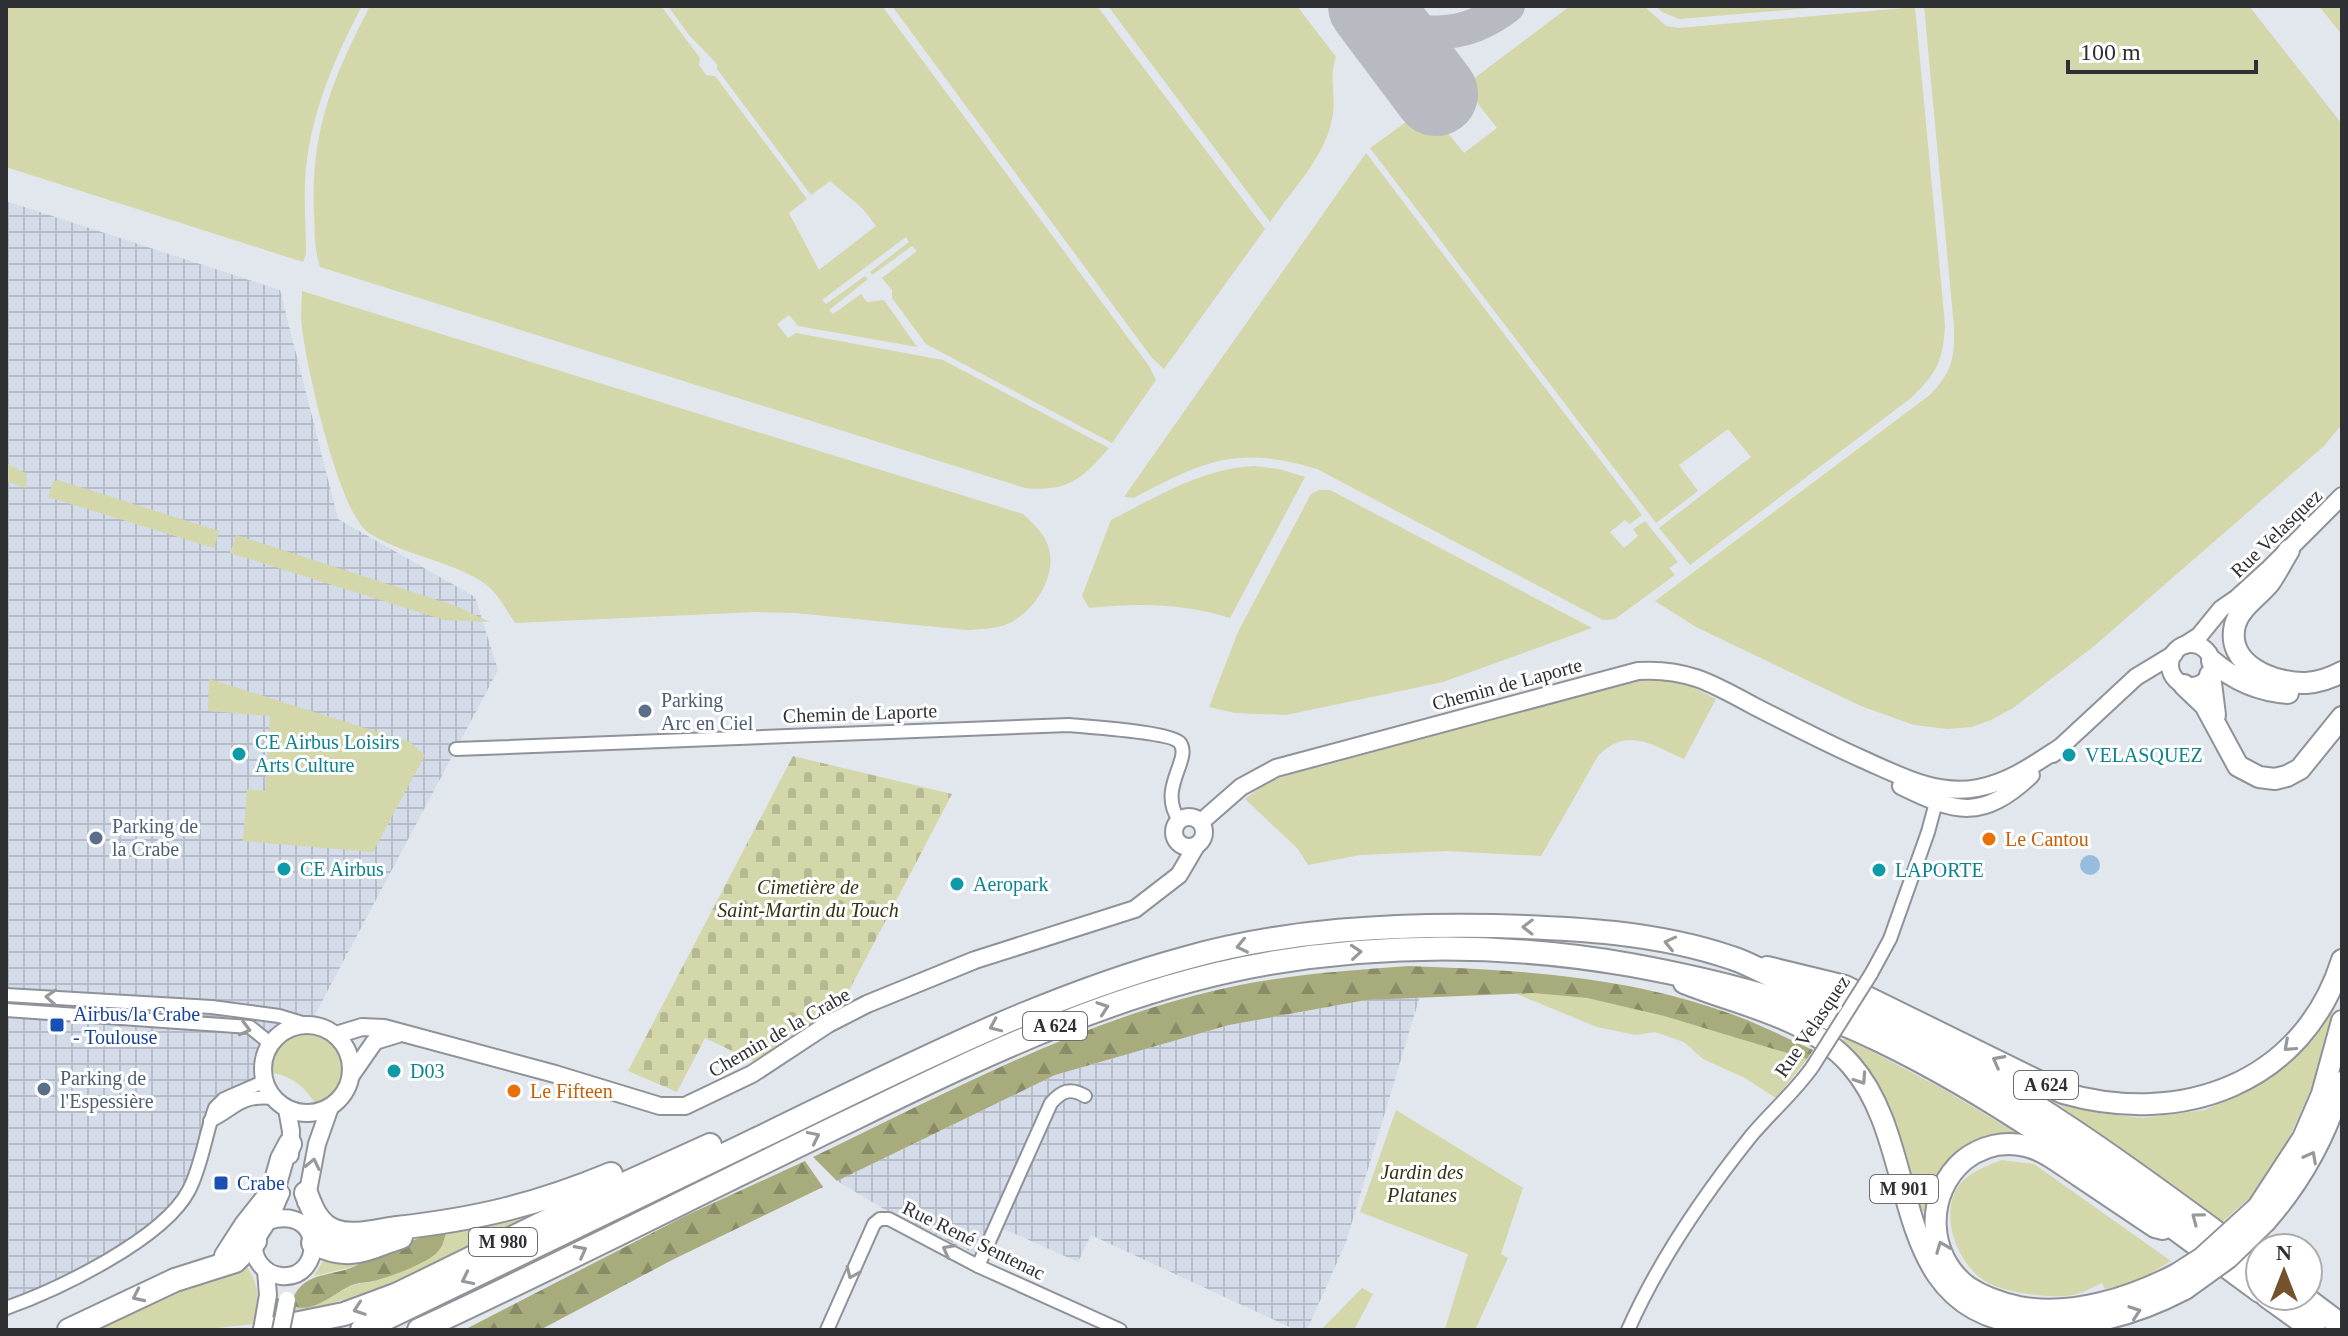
<svg xmlns="http://www.w3.org/2000/svg" width="2348" height="1336" font-family="'Times New Roman',serif">
  <defs>
    <pattern id="industrial-grid" width="8" height="8" patternUnits="userSpaceOnUse" patternTransform="scale(2)"><rect width="8" height="8" fill="#d4dbe9"/><path d="M0 4h8M4 0v8" fill="none" stroke="#b6bcc8"/></pattern>
    <pattern id="forest-firs" width="22" height="20" patternUnits="userSpaceOnUse" patternTransform="scale(2)"><rect width="22" height="20" fill="#a8ac7d"/><path d="M5 1l3.5 6h-7zM16 11l3.5 6h-7z" fill="#898c67"/></pattern>
    <pattern id="cemetery-stones" width="16" height="16" patternUnits="userSpaceOnUse" patternTransform="scale(2)"><rect width="16" height="16" fill="#d3d7a9"/><path d="M2 7V4a2 2 0 0 1 4 0v3zM10 15v-3a2 2 0 0 1 4 0v3z" fill="#b5b992"/></pattern>
  </defs>
  <rect width="100%" height="100%" fill="#e2e6ed"/>
  <g fill="url(#industrial-grid)">
    <path d="M6,201l274,89 58,229 137,78 23,73 -187,352 -20,2 -23,16 -13,40 -45,41 -20,67 -52,53 -132,77z"/>
    <path d="M1420,996l-74,246 -39,88h-11l-205,-95 -13,27 -74,-33 -15,32 -107,-53 -45,-27 218,-106 174,-50 136,-25z"/>
  </g>
  <g fill="#d3d7a9">
    <path d="M6,6h356c-27,51 -50,104 -56,162 -3,28 0,58 0,86l-3,8 -297,-95z"/>
    <path d="M370,6h291l39,52 -1,7 7,10 9,1 92,123 -18,14 30,57 57,-44 -13,-17 -33,-28 -19,14 -94,-126v-5l-28,-29 -21,-29h214l267,360 7,14 -44,63 -186,-99 -34,-46v-8l-10,-12 35,-27 -5,-5 -40,29 -2,-3 39,-30 -3,-5 -84,63 4,4 39,-28 3,3 -39,31 4,4 28,-20 6,8 17,-2 33,47 -119,-21 -9,-11 -12,9 11,14 8,-5 147,27 166,88c-27,31 -41,44 -84,40l-705,-221c-6,-18 -5,-37 -6,-55 -3,-84 19,-134 56,-206z"/>
    <path d="M892,6h205l168,223 -101,140 -12,-11z"/>
    <path d="M1108,6h189l39,51c-8,21 1,40 -4,62 -7,38 -40,71 -62,103z"/>
    <path d="M1570,6h74l22,20 13,2 236,-21 30,318c-2,36 -8,48 -34,73l-221,167 -31,-37 92,-71 -23,-28 -49,36 19,26 -42,32 -286,-375 57,-41 37,46 33,-25 -33,-42z"/>
    <path d="M1656,6h177l-154,13 -17,-7z"/>
    <path d="M1924,6h325l93,118v300l-18,22 -231,201 -80,61 -22,12 -19,7 -24,2 -34,-4 -53,-19 -165,-79 -41,-26 276,-207c21,-23 24,-36 23,-67z"/>
    <path d="M2319,6h23v29z"/>
    <path d="M1366,153l276,362 -12,9 -5,-4 -15,12 14,16 14,-12 -5,-7 12,-8 33,41 -9,6 6,7 -60,44 -12,1 -286,-151c-79,-24 -114,-8 -183,29l-10,-1z"/>
    <path d="M302,291l721,223c9,9 19,17 24,29 13,31 -13,71 -42,82 -12,4 -24,4 -37,5l-173,-17 -40,-1 -240,11c-10,-15 -18,-32 -34,-42 -31,-20 -80,-27 -112,-48 -30,-19 -63,-168 -67,-206 -2,-12 0,-24 0,-36z"/>
    <path d="M6,463l21,11 -1,14 -20,-7z"/>
    <path d="M1255,466l24,3 26,8 -75,141c-47,-15 -92,-15 -141,-10l-7,-12 29,-76c46,-23 91,-52 144,-54z"/>
    <path d="M58,480l161,51 -5,17 -166,-51 5,-15z"/>
    <path d="M1319,490h11l262,138 -149,54 -157,33 -51,-2 -26,-6 29,-75 73,-138z"/>
    <path d="M236,535l220,71 34,16 -46,-2 -214,-67z"/>
    <path d="M209,679l201,63 15,13 -52,97 -130,-11 4,-52 18,2 5,-75 -62,-5z"/>
    <path d="M1662,680l24,4 30,15 -32,60c-32,-14 -57,-33 -86,-3l-57,100 -94,-5 -87,4 -52,10 -10,-16 -53,-50 17,-13 20,-9 351,-96z"/>
    <path d="M1533,993l54,5 77,18 143,43 -31,39 -31,-20 -42,-19 -19,-17 -29,-10 -19,3 -39,-8 -80,-33z"/>
    <path d="M2333,1007l-7,35 -15,47 -22,49 -34,55 -35,31 -166,-123 44,12 45,5 62,-8 59,-30 28,-25z"/>
    <path d="M308,1032c48,7 47,51 8,73 -10,-17 -22,-28 -43,-32l-2,-3c3,-22 15,-34 37,-38z"/>
    <path d="M1846,1038l97,51 78,47 -23,1 -70,76 -11,-4 -37,-117 -38,-51z"/>
    <path d="M1396,1110l127,78 -22,66 7,4 -33,72 -30,-1 23,-75 -108,-42z"/>
    <path d="M2002,1160l32,4 137,97 -33,20 -33,8 -3,-6c-9,4 -19,10 -29,12 -23,4 -72,-2 -91,-16 -27,-19 -46,-73 -18,-99 11,-10 24,-15 38,-20z"/>
    <path d="M548,1204l2,7 -169,81 -36,13 -3,-5 -19,6 1,5 -36,8 3,-15 13,4 15,-5 36,-19 18,-2 74,-54z"/>
    <path d="M367,1257l-7,8 -46,11 10,-17 15,5z"/>
    <path d="M245,1264c15,20 14,36 9,60l-57,6h-105l76,-36z"/>
    <path d="M1362,1288l11,6 -18,34 3,2h-37z"/>
  </g>
  <g fill="url(#forest-firs)">
    <path d="M1409,966c111,4 220,10 325,49 27,10 53,23 79,35l-6,9 -143,-43 -77,-18 -54,-5 -167,7 -137,25 -174,50 -218,106 -24,-24c138,-66 276,-142 427,-172 56,-11 113,-15 169,-19z"/>
    <path d="M805,1161l18,26 -149,72 -134,71h-76l221,-114z"/>
    <path d="M447,1228c-3,12 -4,21 -14,28 -16,11 -41,20 -59,25 -6,2 -13,1 -19,3 -19,6 -44,34 -64,20 12,-41 54,-22 76,-47z"/>
  </g>
  <path fill="url(#cemetery-stones)" d="M793,756l159,38 -110,210 -89,57 -48,-23 -28,54 -49,-21z"/>
  <circle fill="#96bcde" cx="2090" cy="865" r="10"/>
  <g fill="none" stroke-linecap="round" stroke-linejoin="round">
    <path stroke="#b7bac0" stroke-width="34" d="M1389,31c50,2 77,7 119,-25"/>
    <path stroke="#b7bac0" stroke-width="84" d="M1370,6l66,88"/>
    <g stroke="#8f9299" stroke-width="16">
      <g id="minor">
        <path d="M456,749l613,-24c19,2 103,7 111,18 12,17 -23,45 -1,77"/>
        <path d="M1871,974l19,-35 38,-107 10,-37"/>
        <path d="M6,995l206,12 67,9 30,9"/>
        <path d="M6,1010l244,17 21,17"/>
        <path d="M210,1121c27,-13 28,-26 64,-23"/>
        <path d="M978,1266l73,-163c11,-12 19,-16 34,-7"/>
        <path d="M6,1308c51,-18 158,-69 183,-118 13,-25 16,-55 26,-82l9,-9 41,-18"/>
        <path d="M827,1330l47,-106 6,-5h9l89,47 142,64"/>
        <path d="M1628,1330c31,-70 75,-134 123,-194 20,-24 44,-44 62,-70"/>
      </g>
    </g>
    <g stroke="#8f9299" stroke-width="20">
      <g id="tertiary">
        <circle cx="2191" cy="665" r="21"/>
        <path d="M2185,645l14,-9 22,-27 16,-11 32,-29 73,-73"/>
        <path d="M2053,754l83,-77 38,-23"/>
        <path d="M1901,786c55,27 81,35 130,-11"/>
        <circle cx="1189" cy="832" r="15"/>
        <path d="M1201,822l40,-35 35,-19 362,-97c48,-3 74,12 114,34 37,19 72,37 110,54 37,16 73,37 116,29 31,-6 55,-23 81,-40"/>
        <circle cx="307" cy="1069" r="44"/>
        <path d="M336,1035l26,-8 22,1 171,46 105,32h25l67,-32 76,-50 39,-20 108,-44 160,-51 44,-34 17,-29"/>
        <path d="M352,1074l23,-33 23,-7"/>
        <path d="M287,1109l4,22 -1,24"/>
        <path d="M306,1202l11,-58 13,-37"/>
        <path d="M268,1221c57,-18 57,59 13,55 -8,-1 -16,-5 -21,-12 -13,-17 -1,-29 8,-43 5,-8 9,-20 13,-28"/>
        <path d="M262,1330l6,-35 -2,-25"/>
      </g>
    </g>
    <g stroke="#8f9299" stroke-width="24">
      <g id="trunk">
        <path d="M2289,550c-6,10 -12,22 -19,32 -11,14 -30,25 -35,43 -10,40 39,59 71,58 13,-1 25,-5 36,-11"/>
        <path d="M2212,661c22,19 47,30 76,32"/>
        <path d="M2210,675l5,40"/>
        <path d="M2184,685l21,20 33,61 21,11 16,2 12,-3 13,-7 42,-52"/>
        <path d="M1767,967l78,19 218,107c118,34 240,-9 279,-133"/>
        <path d="M1684,983c57,23 125,34 167,82 73,83 33,246 176,259 58,5 108,-9 158,-35"/>
        <path d="M2258,1207l45,-69 19,-44 20,-73"/>
        <path d="M2266,1221c36,-41 61,-87 76,-139"/>
        <path d="M2163,1229l-8,-2c-25,-17 -51,-34 -76,-51 -17,-11 -33,-25 -53,-30 -22,-5 -44,0 -62,14 -39,33 -38,96 4,127 15,10 33,16 51,20 52,10 112,-9 158,-33"/>
      </g>
    </g>
    <g stroke="#8f9299" stroke-width="26">
      <g id="motorway">
        <path d="M306,1193c6,16 12,32 29,38 19,7 43,-1 62,-3 80,-9 139,-23 214,-54"/>
        <path d="M313,1243c38,18 51,6 88,-6"/>
        <path d="M226,1256l20,-31 27,-34 9,-32 8,-15"/>
        <path d="M2267,1296l47,34"/>
        <path d="M2302,1296l40,30"/>
        <path d="M69,1330l106,-50 60,-19 20,-20"/>
        <path d="M265,1330l79,-16 54,-20 206,-101 106,-48"/>
        <path d="M362,1330c131,-63 262,-127 393,-190 141,-68 280,-141 431,-182 100,-28 205,-34 309,-32 79,2 161,6 237,32 19,6 37,18 57,25 29,11 59,20 87,34 138,65 262,157 384,248"/>
        <path d="M419,1330c147,-68 290,-142 436,-212 133,-65 268,-130 415,-155 120,-20 241,-19 361,2 87,16 171,37 250,76 137,66 257,161 379,250"/>
      </g>
    </g>
    <use href="#minor" stroke="#fff" stroke-width="12"/>
    <use href="#tertiary" stroke="#fff" stroke-width="16"/>
    <use href="#trunk" stroke="#fff" stroke-width="20"/>
    <use href="#motorway" stroke="#fff" stroke-width="22"/>
    <g stroke="#8f9299" stroke-width="16" stroke-linecap="butt">
      <path id="minor-bridge" d="M1813,1066l58,-92"/>
    </g>
    <g stroke="#8f9299" stroke-width="20" stroke-linecap="butt">
      <path id="tertiary-bridge" d="M281,1330l6,-30"/>
    </g>
    <g stroke="#8f9299" stroke-width="24" stroke-linecap="butt">
      <g id="trunk-bridge">
        <path d="M2177,1274l25,-16 56,-51"/>
        <path d="M2185,1289l43,-31 38,-37"/>
      </g>
    </g>
    <use href="#minor-bridge" stroke="#fff" stroke-width="12"/>
    <use href="#tertiary-bridge" stroke="#fff" stroke-width="16"/>
    <use href="#trunk-bridge" stroke="#fff" stroke-width="20"/>
  </g>
  <defs><path id="oneway-chevron" d="M-2-3.5L2.5 0L-2 3.5" fill="none" stroke-width="1.6" stroke-linecap="round" stroke-linejoin="round" transform="scale(2)"/></defs>
  <g stroke="#979899">
    <use href="#oneway-chevron" transform="translate(1528 927) rotate(-179)"/>
    <use href="#oneway-chevron" transform="translate(1670 943) rotate(-167)"/>
    <use href="#oneway-chevron" transform="translate(1242 946) rotate(168)"/>
    <use href="#oneway-chevron" transform="translate(1356 952) rotate(-5)"/>
    <use href="#oneway-chevron" transform="translate(51 997) rotate(-176)"/>
    <use href="#oneway-chevron" transform="translate(1103 1008) rotate(-19)"/>
    <use href="#oneway-chevron" transform="translate(995 1026) rotate(156)"/>
    <use href="#oneway-chevron" transform="translate(245 1029) rotate(15)"/>
    <use href="#oneway-chevron" transform="translate(2289 1046) rotate(138)"/>
    <use href="#oneway-chevron" transform="translate(1998 1061) rotate(-152)"/>
    <use href="#oneway-chevron" transform="translate(1861 1079) rotate(56)"/>
    <use href="#oneway-chevron" transform="translate(814 1137) rotate(-26)"/>
    <use href="#oneway-chevron" transform="translate(2311 1157) rotate(-62)"/>
    <use href="#oneway-chevron" transform="translate(313 1164) rotate(-78)"/>
    <use href="#oneway-chevron" transform="translate(2197 1218) rotate(-143)"/>
    <use href="#oneway-chevron" transform="translate(1942 1247) rotate(-111)"/>
    <use href="#oneway-chevron" transform="translate(948 1250) rotate(-152)"/>
    <use href="#oneway-chevron" transform="translate(581 1251) rotate(-28)"/>
    <use href="#oneway-chevron" transform="translate(852 1273) rotate(114)"/>
    <use href="#oneway-chevron" transform="translate(467 1279) rotate(154)"/>
    <use href="#oneway-chevron" transform="translate(138 1296) rotate(155)"/>
    <use href="#oneway-chevron" transform="translate(359 1309) rotate(161)"/>
    <use href="#oneway-chevron" transform="translate(2135 1312) rotate(-19)"/>
  </g>
  <g fill="#5c6f8a" stroke="#fff" stroke-width="3">
    <circle cx="645" cy="711" r="8"/>
    <circle cx="96" cy="838" r="8"/>
    <circle cx="44" cy="1089" r="8"/>
  </g>
  <g fill="#0f9aa8" stroke="#fff" stroke-width="3">
    <circle cx="239" cy="754" r="8"/>
    <circle cx="2069" cy="755" r="8"/>
    <circle cx="284" cy="869" r="8"/>
    <circle cx="1879" cy="870" r="8"/>
    <circle cx="957" cy="884" r="8"/>
    <circle cx="394" cy="1071" r="8"/>
  </g>
  <g fill="#e8710a" stroke="#fff" stroke-width="3">
    <circle cx="1989" cy="839" r="8"/>
    <circle cx="514" cy="1091" r="8"/>
  </g>
  <g fill="#1a4fb4" stroke="#fff" stroke-width="3">
    <rect x="49" y="1017" width="16" height="16" rx="4"/>
    <rect x="213" y="1175" width="16" height="16" rx="4"/>
  </g>
  <g text-anchor="middle" dominant-baseline="central" stroke-width="6" stroke-linejoin="round" paint-order="stroke">
    <g fill="#fff" stroke="#6d6e70" stroke-width="2">
      <rect x="1023" y="1012" width="64" height="28" rx="6"/>
      <rect x="2014" y="1071" width="64" height="28" rx="6"/>
      <rect x="1870" y="1175" width="68" height="28" rx="6"/>
      <rect x="469" y="1228" width="68" height="28" rx="6"/>
    </g>
    <g font-size="18" font-weight="bold" fill="#2f3033">
      <text x="1055" y="1026">A 624</text>
      <text x="2046" y="1085">A 624</text>
      <text x="1904" y="1189">M 901</text>
      <text x="503" y="1242">M 980</text>
    </g>
    <g font-size="20" fill="#2f3033" stroke="#fff">
      <text transform="translate(2276 533) rotate(-44)">Rue Velasquez</text>
      <text transform="translate(1507 684) rotate(-15)">Chemin de Laporte</text>
      <text transform="translate(860 713) rotate(-2)">Chemin de Laporte</text>
      <text transform="translate(1812 1026) rotate(-56)">Rue Velasquez</text>
      <text transform="translate(779 1032) rotate(-30)">Chemin de la Crabe</text>
      <text transform="translate(974 1240) rotate(26)">Rue René Sentenac</text>
    </g>
    <g font-size="20" fill="#4e5e75" stroke="#fff" text-anchor="start">
      <text x="661" y="700">Parking<tspan x="661" dy="23">Arc en Ciel</tspan></text>
      <text x="112" y="826">Parking de<tspan x="112" dy="23">la Crabe</tspan></text>
      <text x="60" y="1078">Parking de<tspan x="60" dy="23">l'Espessière</tspan></text>
    </g>
    <g font-size="20" fill="#0d838f" stroke="#fff" text-anchor="start">
      <text x="255" y="742">CE Airbus Loisirs<tspan x="255" dy="23">Arts Culture</tspan></text>
      <text x="2085" y="755">VELASQUEZ</text>
      <text x="300" y="869">CE Airbus</text>
      <text x="1895" y="870">LAPORTE</text>
      <text x="973" y="884">Aeropark</text>
      <text x="410" y="1071">D03</text>
    </g>
    <g font-size="20" fill="#c56008" stroke="#fff" text-anchor="start">
      <text x="2005" y="839">Le Cantou</text>
      <text x="530" y="1091">Le Fifteen</text>
    </g>
    <g font-size="20" font-style="italic" fill="#33340f" stroke="#fff">
      <text x="808" y="887">Cimetière de<tspan x="808" dy="23">Saint-Martin du Touch</tspan></text>
      <text x="1422" y="1172">Jardin des<tspan x="1422" dy="23">Platanes</tspan></text>
    </g>
    <g font-size="20" fill="#164399" stroke="#fff" text-anchor="start">
      <text x="73" y="1014">Airbus/la Crabe<tspan x="73" dy="23">- Toulouse</tspan></text>
      <text x="237" y="1183">Crabe</text>
    </g>
  </g>
  <rect width="2348" height="1336" fill="none" stroke="#2f3033" stroke-width="16"/>
  <g transform="translate(2284 1272)"><circle r="38" fill="#ffffff" stroke="#acacad" stroke-width="2"/>
  <path d="M0-6L14 30L0 20L-14 30Z" fill="#74522a"/>
  <text y="-12" font-size="22" font-weight="bold" text-anchor="middle" fill="#2f3033">N</text>
  </g>
  <path d="M2068 60v12h188v-12" fill="none" stroke="#2f3033" stroke-width="4"/>
  <text x="2080" y="60" font-size="24" fill="#2f3033" stroke="#ffffff" stroke-width="6" paint-order="stroke">100 m</text>
</svg>
